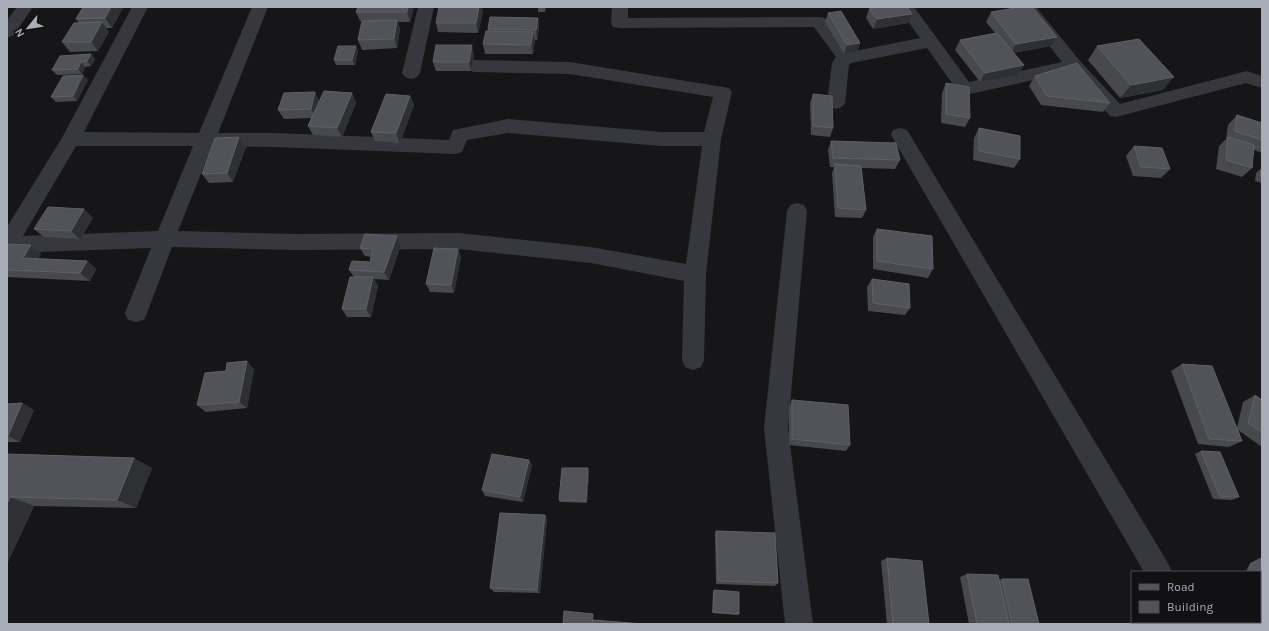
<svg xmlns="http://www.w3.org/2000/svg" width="1269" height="631" font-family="Karla,sans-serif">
  <rect width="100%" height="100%" fill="#161618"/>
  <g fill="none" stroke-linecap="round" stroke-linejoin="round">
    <g fill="#37383d" fill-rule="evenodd">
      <path d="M17,7h16l-20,29 -6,1v-17z"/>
      <path d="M132,7h16l-64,125 115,1 53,-126h16l-50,126h57l174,7 4,-10 55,-11 153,13h43l9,-35 -143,-23 -96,-2 -6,-2 -3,-4 3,-4 6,-2 96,2 159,26 3,4 -11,47 -15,135 -2,86 -3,7 -8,3 -8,-3 -3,-7 2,-79 -93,-18 -132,-14 -164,1 -123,-3 -25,66 -3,7 -8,2 -8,-2 -3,-7 26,-65 -144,5v-26l56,-91zM508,133l153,13h41l-16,118 -95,-17 -132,-14 -164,1 -117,-3 34,-85 63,1 180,7 7,-2 5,-12zM76,146h117l-35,85 -135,5z"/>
      <path d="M418,7h16l-14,66 -3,4 -6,2 -6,-2 -3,-4z"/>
      <path d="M612,7h16v11l191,-1 6,1 25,34 70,-14 -22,-31h16l55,75 93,-20 -43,-55h17l44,54 40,43 127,-33 15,5v12l-16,-5 -130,34 -6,-1 -40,-44 -105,23 -6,-2 -32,-45 -76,15 -2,2 -4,38 -3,4 -6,2 -6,-2 -3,-4 5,-40 4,-6 -22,-30 -195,1 -6,-1 -2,-4z"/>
      <path d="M900,128l7,2 261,433 4,9h-28l-253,-437 2,-5z"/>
      <path d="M797,203l7,2 3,6 -19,217 25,196h-28l-21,-196 23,-217 3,-6z"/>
    </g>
    <g fill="#53555c" fill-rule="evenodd">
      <path d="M1262,557v27l-2,1v-13h-14l4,-9z"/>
      <path d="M1177,622h29l-1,2h-29z"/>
    </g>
  </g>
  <g fill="#47494d">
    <path d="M414,7l-4,15h-12l2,7 -3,19 -35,2 -4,-10 4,-19h-2l-4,-9z"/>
    <path d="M538,7h8l-1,5h-7z"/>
    <path d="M123,8l-11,20h-6l3,4 -11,19 -28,1 -8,-10 17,-19 -3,-4z"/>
    <path d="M869,9l39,14 -35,6 -7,-11z"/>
    <path d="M483,12l-5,21 -40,-1 -2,-9z"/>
    <path d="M991,12l66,25 -6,9 -38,7 11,12 -6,10 -38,7 -25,-32 5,-10 35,-7 -9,-11z"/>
    <path d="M828,13l32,30 -3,9 -13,2 -19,-32z"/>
    <path d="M538,18l1,10 -2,12h-2l-2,14h-48l-2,-10 5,-13v-2z"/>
    <path d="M1097,46l66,44 -43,8 -32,-38z"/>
    <path d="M358,51l-3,14h-19l-2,-5z"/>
    <path d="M91,54l4,5 -4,7 -6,1 -3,7 -25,1 -5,-5z"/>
    <path d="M474,55l-3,16h-35l-3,-9z"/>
    <path d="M1035,76l75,27 -7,9 -62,-7 -12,-19z"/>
    <path d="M88,80l-11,21 -21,1 -5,-5z"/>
    <path d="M946,83l24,35 -5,9 -24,-4 1,-30z"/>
    <path d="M352,93l4,10 -14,34 -29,-2 -5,-9 4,-8 -28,1 -6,-9 42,-9z"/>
    <path d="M813,94l20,34 -3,9 -19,-2 -1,-32z"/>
    <path d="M410,96l4,9 -14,38 -25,-2 -4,-9z"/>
    <path d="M1237,115l25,8v30l-8,-3 -2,18 -10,9 -26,-8 3,-23 7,-7 2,-14z"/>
    <path d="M979,128l41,31 -6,9 -41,-8 1,-22z"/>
    <path d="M239,137l7,10 -13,35 -24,1 -7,-9z"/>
    <path d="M831,141l69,19 -5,9 -34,-1 5,42 -4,8 -27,-1 -3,-44 2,-6h-4l-2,-17z"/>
    <path d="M1134,146l36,23 -9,9 -28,-2 -7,-20z"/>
    <path d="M1261,169h1v14l-7,-2 1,-8z"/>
    <path d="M93,218l-13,21 -36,-2 -10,-8z"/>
    <path d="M877,229l56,40 -5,9 -55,-9v-32z"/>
    <path d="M397,236l4,9 -12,35 -15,-1 4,7 -7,31h-24l-5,-8 12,-32 -5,-7 21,-8 1,-5 -6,-1 -5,-8z"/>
    <path d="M7,245h24l10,9 -3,5 49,2 9,8 -6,12 -83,-4z"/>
    <path d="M458,249l3,8 -7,36 -24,-1 -4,-8z"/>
    <path d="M872,279l38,29 -5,7 -37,-4 -1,-24z"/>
    <path d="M1182,364l55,64 6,-26 12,-7 7,5v47l-24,-17 4,11 -13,6 -31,-3 -27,-73z"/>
    <path d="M254,369l-7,39 -41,4 -9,-7z"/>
    <path d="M792,400l58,45 -4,6 -57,-6v-38z"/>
    <path d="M22,403l12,7 -14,32h-13v-38z"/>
    <path d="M1201,451l38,46 -7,3 -19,-1 -18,-45z"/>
    <path d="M7,454l145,14 -16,40 -102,-2 -27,58z"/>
    <path d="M529,460l3,5 -9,37 -38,-6 -3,-6z"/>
    <path d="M589,471l-2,32 -27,-1 -1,-2z"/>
    <path d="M545,515l2,4 -7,74 -46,-1 -4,-4z"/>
    <path d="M716,531l62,52 -3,3 -59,-2 -1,-49z"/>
    <path d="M887,558l42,66h-42l-6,-63z"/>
    <path d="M967,574l32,6 3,-1 37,45h-70l-9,-47z"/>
    <path d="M714,590l25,24 -2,1 -25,-2 1,-21z"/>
  </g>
  <g fill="#2f3033">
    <path d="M111,7h11l1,1 -11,20 -7,-10z"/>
    <path d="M408,7h6l-4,15 -3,-10z"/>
    <path d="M479,7h3l1,5 -5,21 -2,-10z"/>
    <path d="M912,14l-4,9 -35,6 4,-10z"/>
    <path d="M538,18l1,10 -2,12 -1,-10z"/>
    <path d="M397,20l3,9 -3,19 -3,-9z"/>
    <path d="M102,22l7,10 -11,19 -7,-9z"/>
    <path d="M533,32l2,9 -2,13 -2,-9z"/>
    <path d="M1057,37l-6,9 -40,7 5,-9z"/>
    <path d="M860,43l-3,9 -13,2 3,-9z"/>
    <path d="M472,45l2,10 -3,16 -2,-9z"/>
    <path d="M356,46l2,5 -3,14 -3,-5z"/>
    <path d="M91,54l4,5 -4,7 -4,-5z"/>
    <path d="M81,62l4,5 -3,7 -4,-5z"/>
    <path d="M1024,65l-6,10 -38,7 5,-9z"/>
    <path d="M83,75l5,5 -11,21 -4,-5z"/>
    <path d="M1174,77l-11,13 -43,8 11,-13z"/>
    <path d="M315,92l5,10 -4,16 -5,-9z"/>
    <path d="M352,93l4,10 -14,34 -5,-9z"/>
    <path d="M410,96l4,9 -14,38 -4,-10z"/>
    <path d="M239,137l7,10 -13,35 -6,-9z"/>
    <path d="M84,209l9,9 -13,21 -9,-8z"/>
    <path d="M397,236l4,9 -12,35 -5,-8z"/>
    <path d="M31,245l10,9 -8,12 -10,-8z"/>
    <path d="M458,249l3,8 -7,36 -3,-8z"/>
    <path d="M87,261l9,8 -6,12 -10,-8z"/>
    <path d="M373,277l5,9 -7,31 -5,-8z"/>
    <path d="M247,361l7,8 -7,39 -8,-6z"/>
    <path d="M22,403l12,7 -14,32 -12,-6z"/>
    <path d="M134,458l18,10 -16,40 -19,-8z"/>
    <path d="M529,460l3,5 -9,37 -3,-5z"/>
    <path d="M588,468l1,3 -2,32 -1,-2z"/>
    <path d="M10,497l24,9 -27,58v-60z"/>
    <path d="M545,515l2,4 -7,74 -3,-3z"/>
  </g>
  <g fill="#525359" stroke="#5f6168">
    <path d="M83,7h28l-6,11 -29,1z"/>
    <path d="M358,7h50l-1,5h-51z"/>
    <path d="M439,7h40l-3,16h-40z"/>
    <path d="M880,7h27l5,7 -35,5 -8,-10z"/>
    <path d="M1021,7h11l25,30 -41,7 -25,-32z"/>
    <path d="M841,11l19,32 -13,2 -19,-32z"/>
    <path d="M490,17l48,1 -2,12 -48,-1z"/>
    <path d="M397,20l-3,19 -36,1 4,-19z"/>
    <path d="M102,22l-11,20h-29l12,-19z"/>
    <path d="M486,31l47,1 -2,13 -48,-1z"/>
    <path d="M997,33l27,32 -39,8 -25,-33z"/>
    <path d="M1139,39l35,38 -43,8 -34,-39z"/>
    <path d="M436,45h36l-3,17h-36z"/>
    <path d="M338,46h18l-4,14h-18z"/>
    <path d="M91,54l-4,7 -6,1 -3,7 -26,1 8,-14z"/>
    <path d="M1077,63l33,40 -63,-7 -12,-20z"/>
    <path d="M83,75l-10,21 -22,1 12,-21z"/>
    <path d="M946,83l23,4 1,31 -24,-4z"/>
    <path d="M324,91l28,2 -15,35 -29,-2z"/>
    <path d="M315,92l-4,17 -33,1 6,-17z"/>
    <path d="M386,94l24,2 -14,37 -25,-1z"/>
    <path d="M813,94l19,2 1,32 -20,-2z"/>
    <path d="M1237,115l25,8v17l-27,-9z"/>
    <path d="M979,128l41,8v23l-41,-8z"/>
    <path d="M239,137l-12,36 -25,1 13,-36z"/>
    <path d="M1228,137l26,8 -2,23 -26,-8z"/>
    <path d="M831,141l65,2 4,17 -67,-2z"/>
    <path d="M1134,146l28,2 8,21 -29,-2z"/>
    <path d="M835,164l26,2 5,44 -28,-2z"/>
    <path d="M1261,169h1v8l-2,-1z"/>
    <path d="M48,207l36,2 -13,22 -37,-2z"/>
    <path d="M877,229l55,7 1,33 -56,-8z"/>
    <path d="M365,234l32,2 -13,36 -35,-2 3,-9 18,1 3,-13 -13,-1z"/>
    <path d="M7,244l24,1 -8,13 64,3 -7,12 -73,-3z"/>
    <path d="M434,248l24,1 -7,36 -25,-1z"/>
    <path d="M350,277h23l-7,32h-24z"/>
    <path d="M872,279l37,5 1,24 -37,-5z"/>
    <path d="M247,361l-8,41 -42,3 8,-32 21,-2 1,-8z"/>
    <path d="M1182,364l30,2 30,75 -33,-2z"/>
    <path d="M1255,395l7,5v32l-14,-9z"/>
    <path d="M792,400l56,5 2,40 -58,-6z"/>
    <path d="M22,403l-14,33h-1v-32z"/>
    <path d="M1201,451l19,1 19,45h-19z"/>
    <path d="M7,454l127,4 -17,42 -107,-3 -3,7z"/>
    <path d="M492,454l37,6 -9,37 -38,-7z"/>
    <path d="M562,468h26l-2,33 -27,-1z"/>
    <path d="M500,513l45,2 -8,75 -47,-2z"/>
    <path d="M716,531l59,2 3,50 -60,-2z"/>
    <path d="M887,558l35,3 7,63h-36z"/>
    <path d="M967,574l31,1 11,49h-32z"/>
    <path d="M1002,579h26l11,45h-27z"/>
    <path d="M714,590l25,2v22l-26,-2z"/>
    <path d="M564,611l29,3 -1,10h-29z"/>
    <path d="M593,620l51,4h-51z"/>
  </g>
  <rect width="1269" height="631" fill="none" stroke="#a8adb8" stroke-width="16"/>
  <rect x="1131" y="571" width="130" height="52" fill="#111113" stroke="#4d4f55"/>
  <rect x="1139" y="584" width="20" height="6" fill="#53555c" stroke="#4d4f55"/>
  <text x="1167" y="591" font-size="12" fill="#a8adb8">Road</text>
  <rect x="1139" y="601" width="20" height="12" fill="#525359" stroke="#4d4f55"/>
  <text x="1167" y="611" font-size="12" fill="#a8adb8">Building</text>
  <g transform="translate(28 28) rotate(240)" stroke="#111113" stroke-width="3" paint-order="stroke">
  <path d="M0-3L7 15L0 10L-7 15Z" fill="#a8adb8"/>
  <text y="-6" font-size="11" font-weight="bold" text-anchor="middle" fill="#a8adb8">N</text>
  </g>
</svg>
